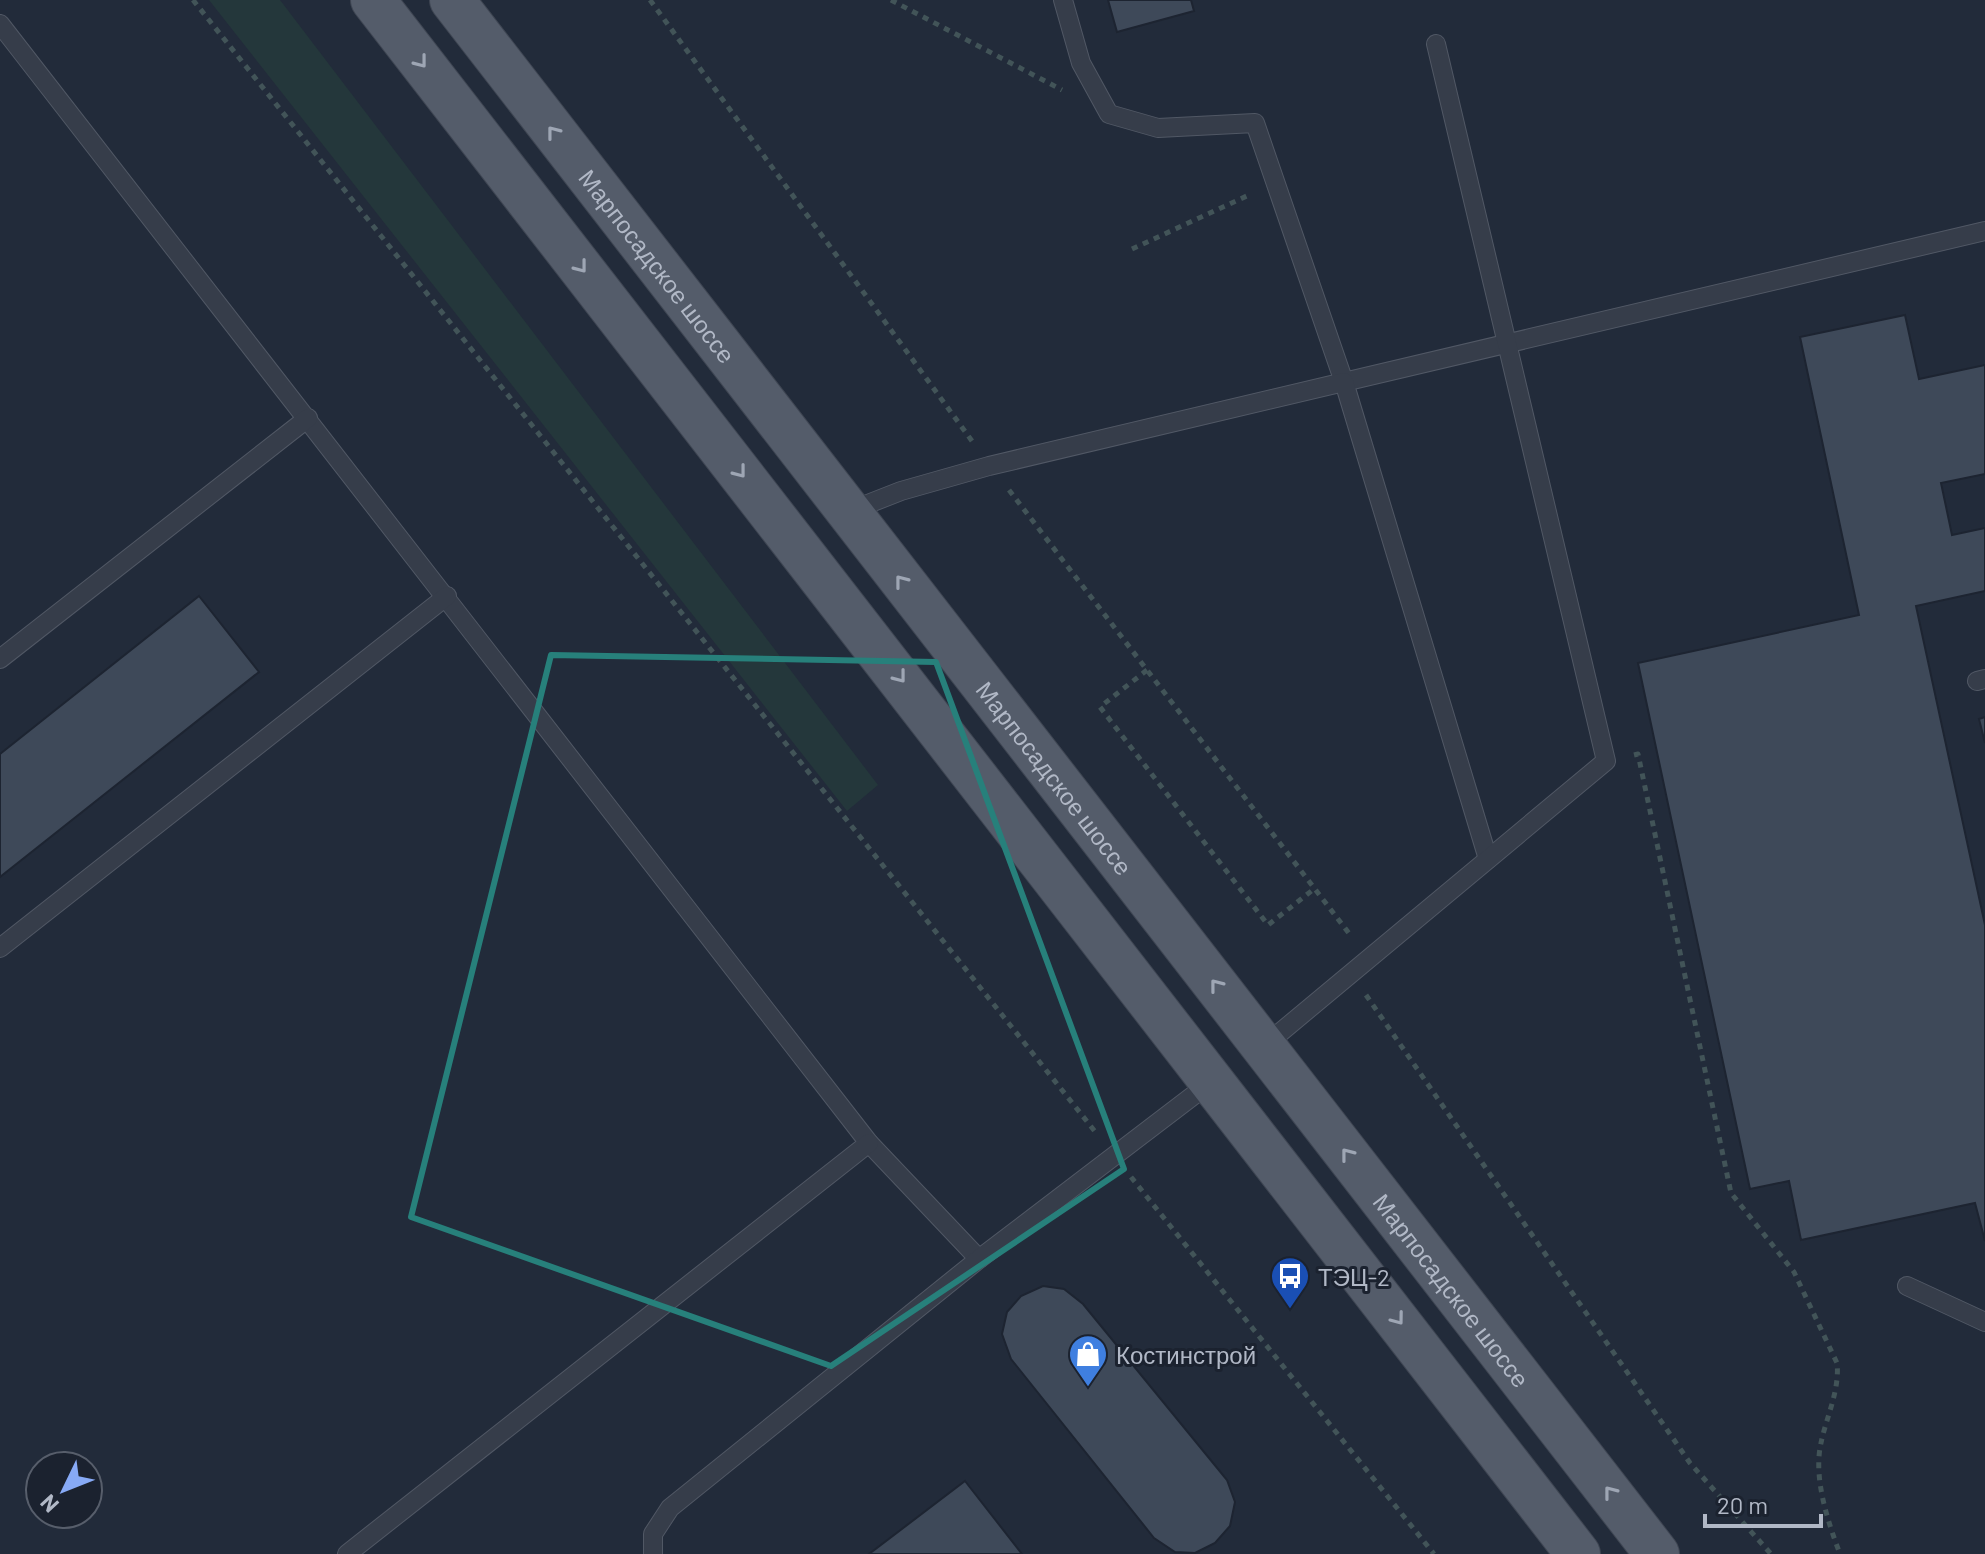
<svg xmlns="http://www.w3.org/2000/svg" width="1985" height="1554" font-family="Barlow,sans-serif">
  <rect width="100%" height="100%" fill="#222b3a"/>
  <path fill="#24373b" d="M209,0h71l598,785 -31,26z"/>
  <g fill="#3e4959" stroke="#1d2431" stroke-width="2">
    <path d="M1108,0h83l3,11 -77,21z"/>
    <path d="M1905,315l14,64 66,-14v109l-44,9 11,52 33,-7v63l-69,15 69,319v316l-10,-38 -174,37 -12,-59 -39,8 -112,-526 221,-48 -59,-278z"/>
    <path d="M199,596l60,76 -259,205v-123z"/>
    <path d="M1985,717v26l-6,-24z"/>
    <path d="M1043,1286l21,3 19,15 144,176 8,22 -5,24 -15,17 -20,10 -20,-1 -21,-14 -143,-179 -9,-25 5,-22 14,-16z"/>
    <path d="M965,1481l57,73h-153z"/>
  </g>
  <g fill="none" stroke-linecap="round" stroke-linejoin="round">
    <g stroke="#515865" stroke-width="20">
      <g id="service">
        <path d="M1063,0l18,63 28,51 49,14 97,-5 89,259 641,-151"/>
        <path d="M0,24l869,1119 110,116"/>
        <path d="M850,511l51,-20 88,-25 355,-84 144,477"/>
        <path d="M0,659l308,-241"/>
        <path d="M1977,681l8,-2"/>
        <path d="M0,948l447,-352"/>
        <path d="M1264,1046l342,-285 -170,-717"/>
        <path d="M1907,1286l78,36"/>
        <path d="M347,1554l522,-411"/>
        <path d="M653,1554v-20l17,-26 309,-249 232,-177"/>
      </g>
    </g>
    <g stroke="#3f4653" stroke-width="46">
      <g id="primary">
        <path d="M373,0l1205,1554"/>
        <path id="s1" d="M452,0l1205,1554"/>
      </g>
    </g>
    <g stroke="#425458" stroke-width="5" stroke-dasharray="6 6" stroke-linecap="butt">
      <path d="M193,0l904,1134"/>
      <path d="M650,0l322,441"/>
      <path d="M891,0l171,90"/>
      <path d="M1132,249l119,-55"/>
      <path d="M1009,490l342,446"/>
      <path d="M1147,670l-47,37 168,218 46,-36"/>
      <path d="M1634,755l4,-1 93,439 63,79 43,91c3,27 -11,55 -16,80 -8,35 7,79 19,111"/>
      <path d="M1366,995l324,468 81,91"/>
      <path d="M1131,1177l303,377"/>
    </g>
    <use href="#service" stroke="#363d4a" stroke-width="18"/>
    <use href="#primary" stroke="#545c6a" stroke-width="44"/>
  </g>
  <defs><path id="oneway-chevron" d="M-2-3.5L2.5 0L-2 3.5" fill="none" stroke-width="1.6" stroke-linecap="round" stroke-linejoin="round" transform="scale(2)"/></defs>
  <g stroke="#9ea6b4">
    <use href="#oneway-chevron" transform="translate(421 62) rotate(52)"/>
    <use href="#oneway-chevron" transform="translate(553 132) rotate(-128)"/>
    <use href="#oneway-chevron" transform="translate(581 267) rotate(52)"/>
    <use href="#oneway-chevron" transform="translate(740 472) rotate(52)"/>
    <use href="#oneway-chevron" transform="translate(901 581) rotate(-128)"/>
    <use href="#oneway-chevron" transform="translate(900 677) rotate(52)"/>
    <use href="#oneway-chevron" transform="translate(1216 985) rotate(-128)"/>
    <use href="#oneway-chevron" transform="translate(1347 1154) rotate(-128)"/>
    <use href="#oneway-chevron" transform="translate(1398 1319) rotate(53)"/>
    <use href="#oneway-chevron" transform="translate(1610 1492) rotate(-128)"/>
  </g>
  <path fill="none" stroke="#27807b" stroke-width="6" stroke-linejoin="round" d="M551,655l385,7 188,507 -293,197 -420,-149z"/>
  <defs>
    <g id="bus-pin" transform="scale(2)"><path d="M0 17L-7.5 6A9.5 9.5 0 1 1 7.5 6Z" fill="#1a4fb4" stroke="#1b222f"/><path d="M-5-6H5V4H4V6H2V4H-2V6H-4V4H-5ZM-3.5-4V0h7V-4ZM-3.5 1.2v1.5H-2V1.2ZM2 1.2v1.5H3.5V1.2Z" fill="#fff"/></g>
    <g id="shop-pin" transform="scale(2)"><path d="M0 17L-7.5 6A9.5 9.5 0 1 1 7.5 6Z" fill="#3f7fe0" stroke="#1b222f"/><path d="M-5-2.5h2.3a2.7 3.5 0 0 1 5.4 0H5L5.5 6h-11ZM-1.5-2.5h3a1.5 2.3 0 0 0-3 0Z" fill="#fff"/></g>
  </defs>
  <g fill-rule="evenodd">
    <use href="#bus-pin" x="1290" y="1276"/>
    <use href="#shop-pin" x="1088" y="1354"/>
  </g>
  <g text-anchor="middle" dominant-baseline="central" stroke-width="6" stroke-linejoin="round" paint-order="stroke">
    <g font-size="24" fill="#b1b8c6" stroke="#1b222f">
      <text stroke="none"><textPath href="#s1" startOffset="336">Марпосадское шоссе</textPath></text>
      <text stroke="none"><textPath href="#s1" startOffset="984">Марпосадское шоссе</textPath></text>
      <text stroke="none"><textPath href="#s1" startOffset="1632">Марпосадское шоссе</textPath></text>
    </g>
    <g font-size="24" fill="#b1b8c6" stroke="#1b222f" text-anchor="start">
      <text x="1318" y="1276">ТЭЦ-2</text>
      <text x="1116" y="1354">Костинстрой</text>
    </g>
  </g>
  <g transform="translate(64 1490) rotate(227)"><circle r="38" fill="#1b222f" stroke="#575e6b" stroke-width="2"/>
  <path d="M0-6L14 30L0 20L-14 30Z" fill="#87aaf6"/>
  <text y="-12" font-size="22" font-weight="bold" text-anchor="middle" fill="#b1b8c6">N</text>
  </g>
  <path d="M1705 1514v12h116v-12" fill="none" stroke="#b1b8c6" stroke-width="4"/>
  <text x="1717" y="1514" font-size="24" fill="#b1b8c6" stroke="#1b222f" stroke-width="6" paint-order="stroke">20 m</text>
</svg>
